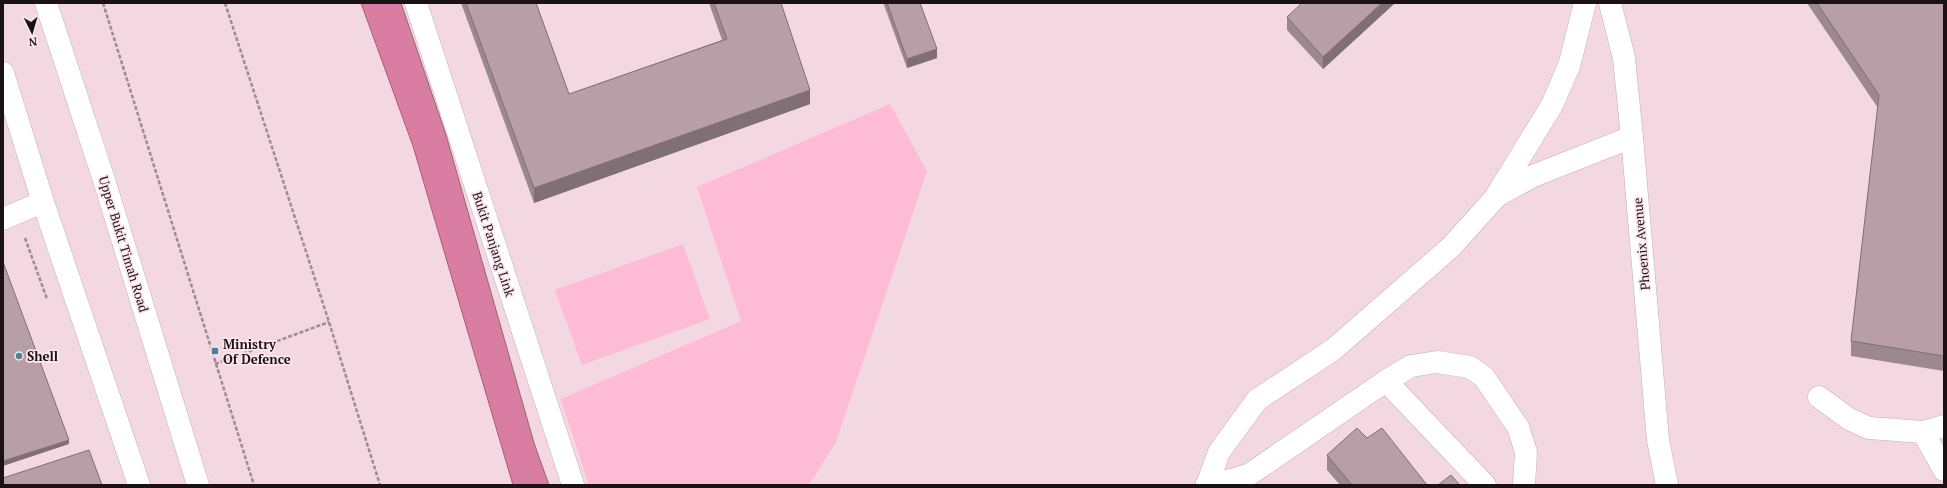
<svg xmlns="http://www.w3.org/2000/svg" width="1947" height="488" font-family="'PT Serif',serif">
  <rect width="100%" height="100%" fill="#f3d8e1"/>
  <g fill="#fdbcd4">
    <path d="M890,104l37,67 -91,271 -27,43h-220l-28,-86 180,-78 -44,-134z"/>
    <path d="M683,244l27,75 -128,46 -27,-75z"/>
  </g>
  <path fill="#d97ea2" stroke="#a05e78" d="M361,3h40l45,132 88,308 15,42h-36l-100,-339z"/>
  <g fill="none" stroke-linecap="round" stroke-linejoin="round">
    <g stroke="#c7aeb7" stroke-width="23">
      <g id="minor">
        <path d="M416,3l157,482"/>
        <path d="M1610,3l14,55 8,79 26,303 9,45"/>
        <path d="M1497,196l36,-20 99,-39"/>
        <path d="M3,219l40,-17"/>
        <path d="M1386,381l99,104"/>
        <path d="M1819,397l30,22 20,9 54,4 21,-6"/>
        <path d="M1923,432l21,38"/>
        <path d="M1207,484l29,-5 14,-5 136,-93 25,-15 26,-4 33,5 14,10 34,50 8,25 -2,33"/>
        <path d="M1207,485l12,-33 38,-52 77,-51 117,-102 44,-49 57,-93 17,-39 16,-63"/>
      </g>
    </g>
    <g stroke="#c7aeb7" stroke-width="23">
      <g id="highway">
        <path d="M46,3l58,177 94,305"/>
        <path d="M3,73l40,129 96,283"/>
      </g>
    </g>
    <g stroke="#9f8b92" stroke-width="2.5" stroke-dasharray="4 2" stroke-linecap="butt">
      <path d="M103,3l151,482"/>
      <path d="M225,3l104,319 51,163"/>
      <path d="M25,238l22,61"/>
      <path d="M215,364l114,-42"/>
    </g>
    <use href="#minor" stroke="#fff" stroke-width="22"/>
    <use href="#highway" stroke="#fff" stroke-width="22"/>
  </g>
  <g fill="#9d8890">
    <path d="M461,3h75l33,91 153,-54 -13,-37h72l29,101 -276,99z"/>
    <path d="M884,3h36l17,55 -30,10 -23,-63z"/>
    <path d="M1395,3l-72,66 -36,-39v-13z"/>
    <path d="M1807,3h137v368l-93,-15v-15l27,-233z"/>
    <path d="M1367,438l60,47h-87l-13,-15v-15z"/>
  </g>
  <g fill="#806f75">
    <path d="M1382,3h13l-72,66v-12z"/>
    <path d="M937,49v9l-30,10v-9z"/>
    <path d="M810,90v14l-276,99v-15z"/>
    <path d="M69,440v4l-66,22v-5z"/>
  </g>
  <g fill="#b79ea7" stroke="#806f75">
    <path d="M466,3h70l33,91 158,-55 -13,-36h67l29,87 -276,98z"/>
    <path d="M887,3h33l17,46 -30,10z"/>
    <path d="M1302,3h80l-59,54 -36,-40z"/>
    <path d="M1817,3h127v353l-93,-15 28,-246z"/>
    <path d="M3,262l66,178 -66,21z"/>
    <path d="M1357,428l10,10 15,-10 45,57h-75l-25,-30z"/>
    <path d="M89,450l13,35h-99v-7z"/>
    <path d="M1451,475l9,10h-22z"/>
  </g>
  <g fill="#448598" stroke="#fde7ee" stroke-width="1.5">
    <rect x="211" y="347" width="8" height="8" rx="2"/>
    <circle cx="19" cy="356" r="4"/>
  </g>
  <g text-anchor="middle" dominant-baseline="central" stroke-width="3.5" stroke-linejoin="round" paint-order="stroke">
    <g font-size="13" fill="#1b1215" stroke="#fde7ee">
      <text transform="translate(124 244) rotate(73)">Upper Bukit Timah Road</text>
      <text transform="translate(494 244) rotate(72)">Bukit Panjang Link</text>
      <text transform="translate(1641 244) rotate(-95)">Phoenix Avenue</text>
    </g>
    <g font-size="13" font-weight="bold" fill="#1b1215" stroke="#fde7ee" text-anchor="start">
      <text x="223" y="344">Ministry<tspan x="223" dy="15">Of Defence</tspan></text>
      <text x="27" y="356">Shell</text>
    </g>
  </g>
  <rect width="1947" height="488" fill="none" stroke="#1b1215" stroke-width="8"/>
  <g transform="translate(32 32) rotate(175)" stroke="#fde7ee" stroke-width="3" paint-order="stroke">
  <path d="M0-3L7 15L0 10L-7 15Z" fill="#1b1215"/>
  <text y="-6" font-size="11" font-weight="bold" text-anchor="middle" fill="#1b1215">N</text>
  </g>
</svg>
